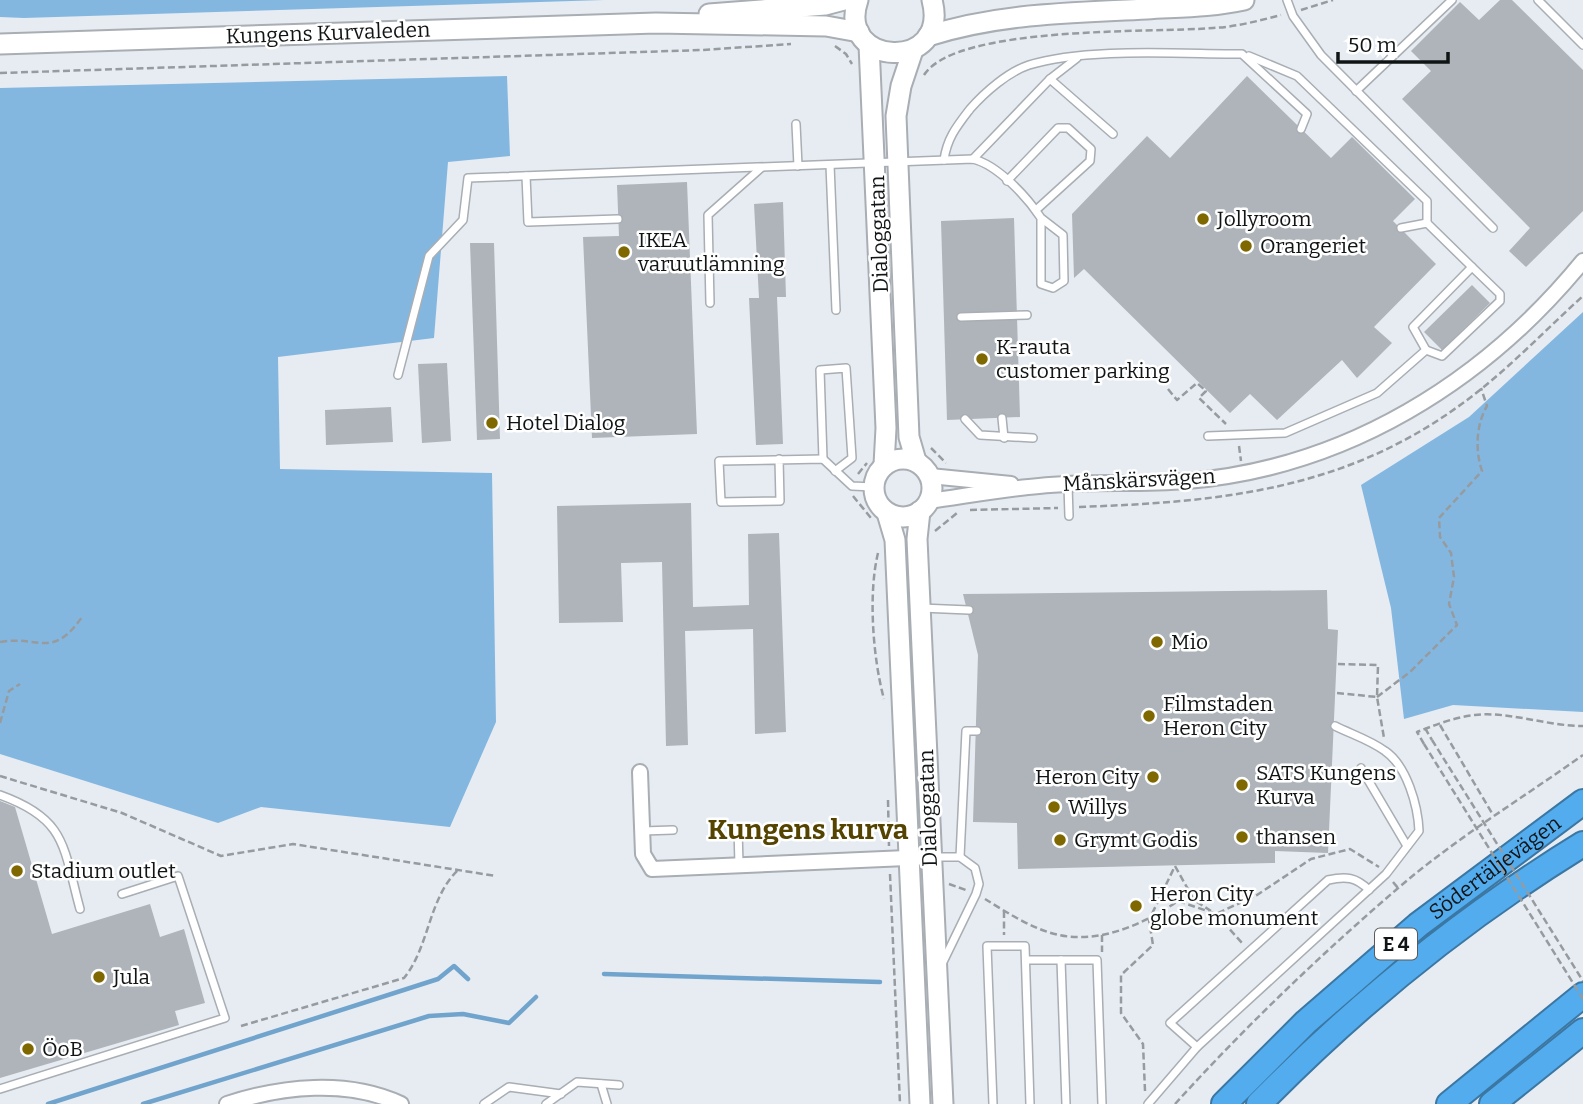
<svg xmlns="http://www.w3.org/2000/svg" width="1583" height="1104" font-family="Bitter,serif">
  <rect width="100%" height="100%" fill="#e6ecf2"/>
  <g fill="#84b7e0">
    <path d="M0,0h604l-580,18 -24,-1z"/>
    <path d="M507,76l3,80 -62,6 -14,176 -156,19 2,112 212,4 4,249 -46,105 -189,-20 -43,16 -218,-69v-666z"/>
    <path d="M1583,312v400l-130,-7 -49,14 -13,-111 -30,-123 108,-68z"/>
  </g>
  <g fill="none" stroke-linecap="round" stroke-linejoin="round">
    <g stroke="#71a4cc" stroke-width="4.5">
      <path d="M604,974l276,8"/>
      <path d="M48,1104l390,-125 16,-13 14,13"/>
      <path d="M143,1104l286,-88 34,-2 46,9 27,-26"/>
    </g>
  </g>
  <g fill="#aeb4b9">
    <path d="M1500,0h12l71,70v141l-57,56 -17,-16 21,-23 -128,-129 29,-28 -20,-20 49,-49 19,18z"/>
    <path d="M1247,76l84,82 21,-21 63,62 -22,22 43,43 -62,63 18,16 -35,35 -15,-18 -65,60 -27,-26 -20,19 -146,-144 -10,9 -2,-64 75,-78 23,22z"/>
    <path d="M687,182l10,252 -105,4 -9,-201 36,-1 -2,-51z"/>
    <path d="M783,202l3,95h-9l6,147 -27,1 -7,-147h10l-5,-94z"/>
    <path d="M1014,218l6,199 -73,3 -6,-199z"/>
    <path d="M470,243h24l6,196 -23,1z"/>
    <path d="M1472,285l18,18 -48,47 -18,-18z"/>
    <path d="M447,363l4,78 -29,2 -4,-79z"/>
    <path d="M391,407l2,35 -67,3 -1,-35z"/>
    <path d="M691,503l2,104 56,-2 -1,-71 31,-1 7,199 -31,2 -2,-105 -68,2 3,114 -22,1 -4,-184 -41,1 2,59 -64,1 -2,-117z"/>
    <path d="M1327,590l1,39 10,1 -10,223 -53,-2v12l-257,6 -1,-46 -44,-1 5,-167 -15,-61z"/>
    <path d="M0,801l15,6 37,127 98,-30 10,33 24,-8 21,74 -30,8 4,14 -179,53z"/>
  </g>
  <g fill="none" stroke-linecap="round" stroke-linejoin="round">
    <g stroke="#a8aeb3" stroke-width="10">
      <g id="lane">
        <path d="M1287,0l6,16 28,39 172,173"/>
        <path d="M1538,0l45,45"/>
        <path d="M1249,56l48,20 130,125v22"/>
        <path d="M1050,79l27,-21"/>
        <path d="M1356,91l96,-91"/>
        <path d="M796,124l2,42"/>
        <path d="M973,159l77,-80 63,55"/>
        <path d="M944,160c3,-22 13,-34 26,-51 15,-17 38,-37 59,-44 57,-18 152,-11 213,-11l65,60 -6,15"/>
        <path d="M830,165l6,145"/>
        <path d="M526,176l2,46 90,-3"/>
        <path d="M1007,181l51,-53h10l23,21 -1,12 -54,49"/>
        <path d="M710,303l-2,-88 53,-47"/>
        <path d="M961,317l66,-2"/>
        <path d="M1426,350l16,6 58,-55v-7l-28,-27"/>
        <path d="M398,375l31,-119 34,-36 5,-42 505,-19c25,6 54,38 68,59v66l12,4 11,-7 -1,-46 -22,-17"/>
        <path d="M1002,418l2,20"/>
        <path d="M965,419l15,16 53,3"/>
        <path d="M1208,436l77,-3 92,-40 49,-43 -13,-23 59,-60 -45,-44 -26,5"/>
        <path d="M779,459l1,42 -59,1 -2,-41 104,-2 29,27 21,1"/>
        <path d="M823,459l-3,-89 26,-2 6,90 -17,13"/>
        <path d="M1068,485l1,31"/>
        <path d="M921,608l48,2"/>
        <path d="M1361,768l46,78"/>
        <path d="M0,795c67,24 63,52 80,114"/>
        <path d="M738,828l1,37"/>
        <path d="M643,831l30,-1"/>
        <path d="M932,857h28l6,-126h11"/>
        <path d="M1026,960h71l5,144"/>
        <path d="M1061,960l5,144"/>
        <path d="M942,964l34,-70 3,-10 -4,-16 -15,-11"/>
        <path d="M1197,1047l-27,-24 158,-143c18,-4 28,-3 41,10"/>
        <path d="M601,1084l6,20"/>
        <path d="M0,1089l225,-71 -47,-142 -56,18"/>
        <path d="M484,1104l25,-17 52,7"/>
        <path d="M546,1104l31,-22 42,3"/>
        <path d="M993,1104l-6,-158h38l5,158"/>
        <path d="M1148,1104l49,-57 189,-173 33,-43c-1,-25 -12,-65 -34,-80 -15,-11 -34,-17 -50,-25"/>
      </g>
    </g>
    <g stroke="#a8aeb3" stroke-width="18">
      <g id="street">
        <path d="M930,476l81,8"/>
        <path d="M929,501c36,-5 73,-12 110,-15 49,-5 99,-1 148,-5 159,-13 297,-99 396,-220"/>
        <path d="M640,772l3,82 9,15 278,-12"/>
        <path d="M227,1104c55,-18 120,-25 174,0"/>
      </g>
    </g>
    <g stroke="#a8aeb3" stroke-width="23">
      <g id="secondary">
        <path d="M858,0c-23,67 93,73 74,0"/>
        <path d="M709,14l116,-9 19,-5"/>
        <path d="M928,36c72,-23 144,-23 219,-27 33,-2 65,-2 97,-9"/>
        <path d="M0,44l656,-21 170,3 33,6"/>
        <path d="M869,45l17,383 -2,37"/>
        <path d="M913,50l-12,36 -5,30 13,321 7,24"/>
        <circle cx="903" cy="488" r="29"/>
        <path d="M920,511l-3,28 26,565"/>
        <path d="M887,513l8,27 25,564"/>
      </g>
    </g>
    <g stroke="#3b77a2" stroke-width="28">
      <g id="highway">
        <path id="s1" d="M1224,1104l82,-82 112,-97 165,-123"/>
        <path d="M1259,1104c98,-100 205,-187 324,-260"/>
        <path d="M1449,1104l134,-109"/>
        <path d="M1492,1104l91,-73"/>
      </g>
    </g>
    <g stroke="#969b9f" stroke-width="2.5" stroke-dasharray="7 3.5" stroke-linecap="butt">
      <path d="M1301,10l32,-10"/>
      <path d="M835,46l11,8 6,10"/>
      <path d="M0,73l702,-23 89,-6"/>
      <path d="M924,75c32,-50 229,-42 289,-47 22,-1 45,-7 68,-13"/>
      <path d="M1168,389l9,11 20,-17 9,8 -7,7 27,26"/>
      <path d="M1239,446l2,15"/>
      <path d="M931,448l15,15"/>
      <path d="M858,474l9,-11"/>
      <path d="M853,496l18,22"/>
      <path d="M1079,507c138,-5 261,-16 377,-99 46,-32 86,-75 127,-112"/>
      <path d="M970,510l88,-2"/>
      <path d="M935,531l22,-18"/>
      <path d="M878,553c-10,41 -5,106 6,146"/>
      <path d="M0,642c39,-7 52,18 82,-25"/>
      <path d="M1338,664l40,1 -1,32"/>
      <path d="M1337,693l40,4 7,41"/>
      <path d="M1377,697l33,-25 47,-47 -8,-21 5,-27 -3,-24 -11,-16 -1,-19 43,-47c-7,-21 -6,-46 5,-65l-6,-18"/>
      <path d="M0,723l9,-32 11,-7"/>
      <path d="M1440,725l53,90"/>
      <path d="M1425,728l7,12"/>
      <path d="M1424,744l-7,-12c18,-7 38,-15 58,-17 34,-4 71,11 108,11"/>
      <path d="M0,776l122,37 99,43 72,-12 203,32"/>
      <path d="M888,800l1,46"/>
      <path d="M1175,866l19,34 17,11"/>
      <path d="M890,874l10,230"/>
      <path d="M1393,882l5,6"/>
      <path d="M949,884l17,6"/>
      <path d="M985,899c21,13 49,31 74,36 42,9 86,-12 119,-34l38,13 41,-19 54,-36 39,-10 29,18"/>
      <path d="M1004,911v24"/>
      <path d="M1216,914l26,29"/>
      <path d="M1102,935v17"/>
      <path d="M241,1026l163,-48c26,-32 24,-80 55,-109"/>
      <path d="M1145,1091l-2,-47 -22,-31v-38l32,-30 -4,-25 26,-54"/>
      <path d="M1175,1104c69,-76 144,-148 222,-215 58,-50 124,-90 186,-134"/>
    </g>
    <use href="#lane" stroke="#fff" stroke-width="7"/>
    <use href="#street" stroke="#fff" stroke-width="14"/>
    <use href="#secondary" stroke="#fff" stroke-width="19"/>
    <use href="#highway" stroke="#52acee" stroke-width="24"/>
    <g stroke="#969b9f" stroke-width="2.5" stroke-dasharray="7 3.5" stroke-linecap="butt">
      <path d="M1432,740l151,241"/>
      <path d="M1424,744l159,255"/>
    </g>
  </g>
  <g fill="#806800" stroke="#fff" stroke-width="2.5">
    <circle cx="1203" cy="219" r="7"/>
    <circle cx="1246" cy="246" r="7"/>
    <circle cx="624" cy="252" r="7"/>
    <circle cx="982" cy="359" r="7"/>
    <circle cx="492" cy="423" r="7"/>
    <circle cx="1157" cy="642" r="7"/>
    <circle cx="1149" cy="716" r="7"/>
    <circle cx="1153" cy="777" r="7"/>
    <circle cx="1242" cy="785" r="7"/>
    <circle cx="1054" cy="807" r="7"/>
    <circle cx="1242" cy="837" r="7"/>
    <circle cx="1060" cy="840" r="7"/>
    <circle cx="17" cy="871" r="7"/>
    <circle cx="1136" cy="906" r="7"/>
    <circle cx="99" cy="977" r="7"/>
    <circle cx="28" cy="1049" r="7"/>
  </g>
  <g text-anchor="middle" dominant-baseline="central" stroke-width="5" stroke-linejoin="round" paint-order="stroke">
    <rect fill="#fff" stroke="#585a5b" stroke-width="2" x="1375" y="928.5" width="42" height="31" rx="5"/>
    <g font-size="19" font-weight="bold" fill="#111415">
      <text x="1396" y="944">E 4</text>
    </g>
    <g font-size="21" fill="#111415" stroke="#fff">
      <text transform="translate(328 33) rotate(-2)">Kungens Kurvaleden</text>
      <text transform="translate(879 234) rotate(-92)">Dialoggatan</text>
      <text transform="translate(1139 480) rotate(-3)">Månskärsvägen</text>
      <text transform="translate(928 808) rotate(-92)">Dialoggatan</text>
      <text stroke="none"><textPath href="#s1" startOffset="360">Södertäljevägen</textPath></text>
    </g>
    <g font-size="21" fill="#111415" stroke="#fff" text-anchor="start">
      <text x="1217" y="219">Jollyroom</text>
      <text x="638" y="240">IKEA<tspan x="638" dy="24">varuutlämning</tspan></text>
      <text x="1260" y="246">Orangeriet</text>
      <text x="996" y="347">K-rauta<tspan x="996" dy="24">customer parking</tspan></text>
      <text x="506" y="423">Hotel Dialog</text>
      <text x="1171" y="642">Mio</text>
      <text x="1163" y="704">Filmstaden<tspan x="1163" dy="24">Heron City</tspan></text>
      <text x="1256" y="773">SATS Kungens<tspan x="1256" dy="24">Kurva</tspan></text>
      <text x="1139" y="777" text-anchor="end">Heron City</text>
      <text x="1068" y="807">Willys</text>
      <text x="1256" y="837">thansen</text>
      <text x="1074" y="840">Grymt Godis</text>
      <text x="31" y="871">Stadium outlet</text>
      <text x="1150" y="894">Heron City<tspan x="1150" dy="24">globe monument</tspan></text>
      <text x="113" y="977">Jula</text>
      <text x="42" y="1049">ÖoB</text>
    </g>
    <g font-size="28" font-weight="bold" fill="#554401" stroke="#fff">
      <text x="808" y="829">Kungens kurva</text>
    </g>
  </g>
  <path d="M1338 52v10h110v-10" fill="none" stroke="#111415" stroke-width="3.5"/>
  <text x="1348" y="52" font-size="21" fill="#111415" stroke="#ffffff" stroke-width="5" paint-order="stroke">50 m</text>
</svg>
